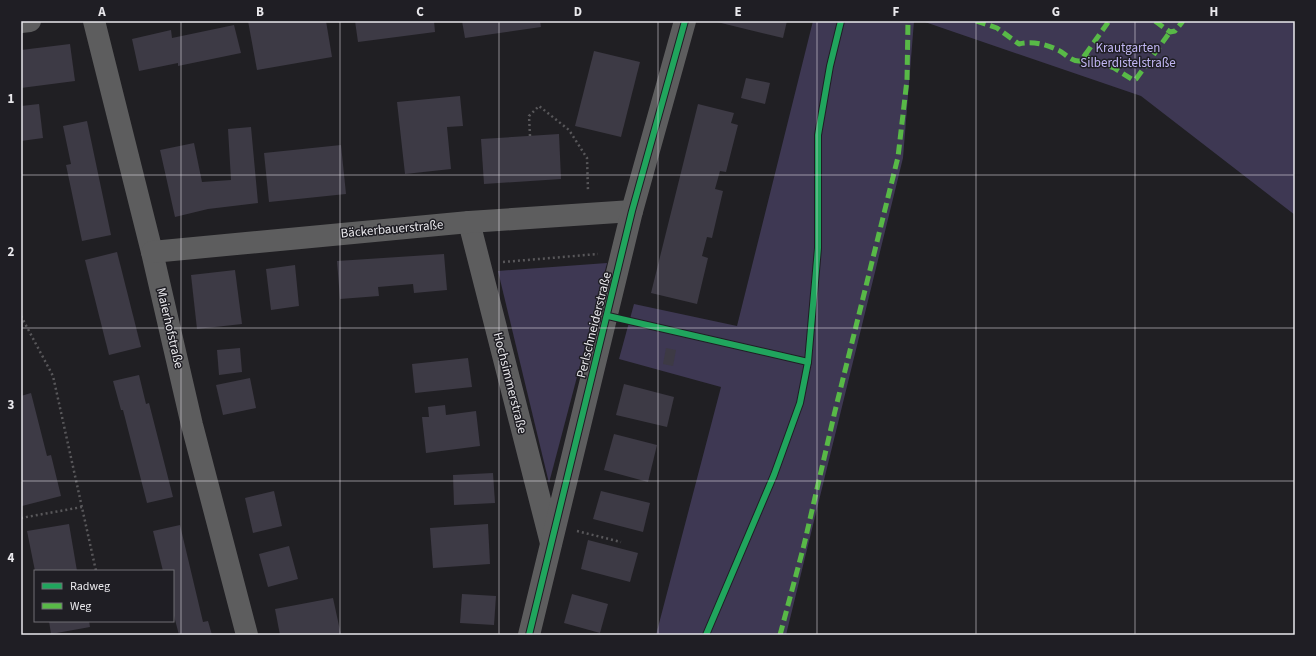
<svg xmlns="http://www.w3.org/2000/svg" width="1316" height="656" font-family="'Source Sans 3',sans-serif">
  <rect width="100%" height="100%" fill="#201f23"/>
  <g fill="#3e3853">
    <path d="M813,21h101l-11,137 -117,477h-130l65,-248 -102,-28 15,-55 103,22z"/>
    <path d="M922,21h372l1,1v193l-154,-119z"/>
    <path d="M607,263l-58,220 -51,-212z"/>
  </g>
  <g fill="#3d3a45">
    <path d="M248,21h78l6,36 -75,13z"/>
    <path d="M355,21h79l1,11 -77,10z"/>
    <path d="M462,21h78l1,6 -76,11z"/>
    <path d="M718,21h69l-4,17 -66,-16z"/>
    <path d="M234,25l7,28 -63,13v-3l-39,8 -7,-32 39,-9 1,8z"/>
    <path d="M70,44l5,37 -54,7v-38z"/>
    <path d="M594,51l46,11 -19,75 -46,-11z"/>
    <path d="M746,78l24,5 -5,21 -24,-6z"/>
    <path d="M460,96l3,30 -16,1 4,42 -46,5 -8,-72z"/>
    <path d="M39,104l4,34 -22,3v-35z"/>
    <path d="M698,104l36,9 -3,10 7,2 -12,47 -6,-1 -5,18 8,2 -11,47 -5,-1 -5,19 6,2 -11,46 -46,-11z"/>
    <path d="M87,121l24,114 -29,6 -16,-76 5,-1 -8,-38z"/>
    <path d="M251,127l7,76 -50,6 -33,8 -15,-67 34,-7 8,39 29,-2 -3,-51z"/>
    <path d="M559,134l2,45 -77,5 -3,-45z"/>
    <path d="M341,145l5,49 -77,8 -5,-49z"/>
    <path d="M117,252l24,95 -32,8 -24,-95z"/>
    <path d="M444,254l3,36 -33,3 -1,-9 -35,3 1,9 -39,3 -3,-38z"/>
    <path d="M295,265l4,41 -28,4 -5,-41z"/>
    <path d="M235,270l7,54 -45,5 -6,-54z"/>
    <path d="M240,348l2,24 -23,3 -2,-25z"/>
    <path d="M666,348l10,2 -3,16 -10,-2z"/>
    <path d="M468,358l4,29 -57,6 -3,-29z"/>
    <path d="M139,375l7,29 3,-1 24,94 -26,6 -24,-93h-2l-8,-29z"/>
    <path d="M250,378l6,30 -33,7 -7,-30z"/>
    <path d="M624,384l50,13 -7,30 -51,-12z"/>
    <path d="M31,393l16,63 4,-1 10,41 -39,10 -1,-110z"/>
    <path d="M445,405l1,10 30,-4 4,35 -54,7 -4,-36h7l-1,-10z"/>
    <path d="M614,434l43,11 -9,37 -44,-12z"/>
    <path d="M493,473l2,30 -41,2 -1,-30z"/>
    <path d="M274,491l8,35 -29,7 -8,-35z"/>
    <path d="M601,491l49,12 -7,29 -50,-13z"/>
    <path d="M69,524l8,47h-42l-8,-40z"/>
    <path d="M488,524l2,40 -57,4 -3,-40z"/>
    <path d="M180,525l23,97 5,-1 4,14h-33l-6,-23v-41h-10l-10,-40z"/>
    <path d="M588,540l50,13 -8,29 -49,-13z"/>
    <path d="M289,546l9,33 -30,8 -9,-33z"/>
    <path d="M462,594l34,2 -2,29 -34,-2z"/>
    <path d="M572,594l36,10 -8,29 -36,-10z"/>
    <path d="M333,598l8,37h-61l-5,-26z"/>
    <path d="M49,621h40l1,6 -39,7z"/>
  </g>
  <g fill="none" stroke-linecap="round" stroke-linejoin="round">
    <g stroke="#58575a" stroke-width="2.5" stroke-dasharray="2 3" stroke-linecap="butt">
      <path d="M530,136l-1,-20 10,-10 30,24 18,28 1,33"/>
      <path d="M503,262l95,-8"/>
      <path d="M21,316l32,60 43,195"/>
      <path d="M21,518l61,-11"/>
      <path d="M577,531l44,11"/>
    </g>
    <g stroke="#5d5d5e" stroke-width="22">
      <path d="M94,21l58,231 40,173 55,210"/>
      <path d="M21,22l9,-1"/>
      <path d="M469,222l82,321"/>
      <path d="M152,252l317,-30 163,-11"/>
      <path d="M529,635l103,-424 53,-190"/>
    </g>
    <g stroke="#58b947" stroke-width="5" stroke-dasharray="10 5" stroke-linecap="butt">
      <path d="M976,21l21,7 22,16c13,-3 27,0 39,6 7,3 13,12 22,11l5,-6 5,4 24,9 19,12 3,-1 34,-47"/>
      <path d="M1155,21l15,11 5,-1 8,-10"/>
      <path d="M1085,55l24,-34"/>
      <path d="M780,635l24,-90 31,-134 63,-254 9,-77 1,-59"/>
    </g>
    <g stroke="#1f1e24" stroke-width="8">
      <g id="cycleway">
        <path d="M608,316l200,46"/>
        <path d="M529,635l103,-424 53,-190"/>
        <path d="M706,635l68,-160 26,-72 8,-41 10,-114v-113l12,-69 11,-45"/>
      </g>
    </g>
    <use href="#cycleway" stroke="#20a55d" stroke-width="6"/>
  </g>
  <path fill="none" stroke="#e9e8ec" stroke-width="1" stroke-opacity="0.55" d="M181,21v614M340,21v614M499,21v614M658,21v614M817,21v614M976,21v614M1135,21v614M21,175h1274M21,328h1274M21,481h1274"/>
  <g text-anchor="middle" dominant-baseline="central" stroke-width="3" stroke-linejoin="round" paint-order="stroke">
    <g font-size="13" fill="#c1b6f3" stroke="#1f1e24">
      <text x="1128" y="48">Krautgarten<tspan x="1128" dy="15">Silberdistelstraße</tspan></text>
    </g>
    <g font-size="13" fill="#e9e8ec" stroke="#1f1e24">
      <text transform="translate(392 229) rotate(-5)">Bäckerbauerstraße</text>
      <text transform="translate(594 325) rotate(-76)">Perlschneiderstraße</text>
      <text transform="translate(170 328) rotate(77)">Maierhofstraße</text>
      <text transform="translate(510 383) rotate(76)">Hochsimmerstraße</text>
    </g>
  </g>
  <rect width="1316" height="656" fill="none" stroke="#1f1e24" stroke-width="44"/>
  <rect x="34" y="570" width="140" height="52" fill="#1f1e24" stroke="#706f74"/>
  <rect x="42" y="583" width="20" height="6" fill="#20a55d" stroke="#706f74"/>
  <text x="70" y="590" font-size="12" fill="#e9e8ec">Radweg</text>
  <rect x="42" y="603" width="20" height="6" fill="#58b947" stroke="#706f74"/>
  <text x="70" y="610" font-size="12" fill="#e9e8ec">Weg</text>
  <rect x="22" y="22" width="1272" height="612" fill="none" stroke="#e9e8ec" stroke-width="1.5"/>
  <g font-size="13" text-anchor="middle" font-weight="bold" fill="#e9e8ec">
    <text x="102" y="16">A</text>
    <text x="260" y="16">B</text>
    <text x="420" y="16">C</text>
    <text x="578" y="16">D</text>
    <text x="738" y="16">E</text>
    <text x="896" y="16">F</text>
    <text x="1056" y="16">G</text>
    <text x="1214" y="16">H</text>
    <text x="11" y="103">1</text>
    <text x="11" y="256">2</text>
    <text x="11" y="409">3</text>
    <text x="11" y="562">4</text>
  </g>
</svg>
